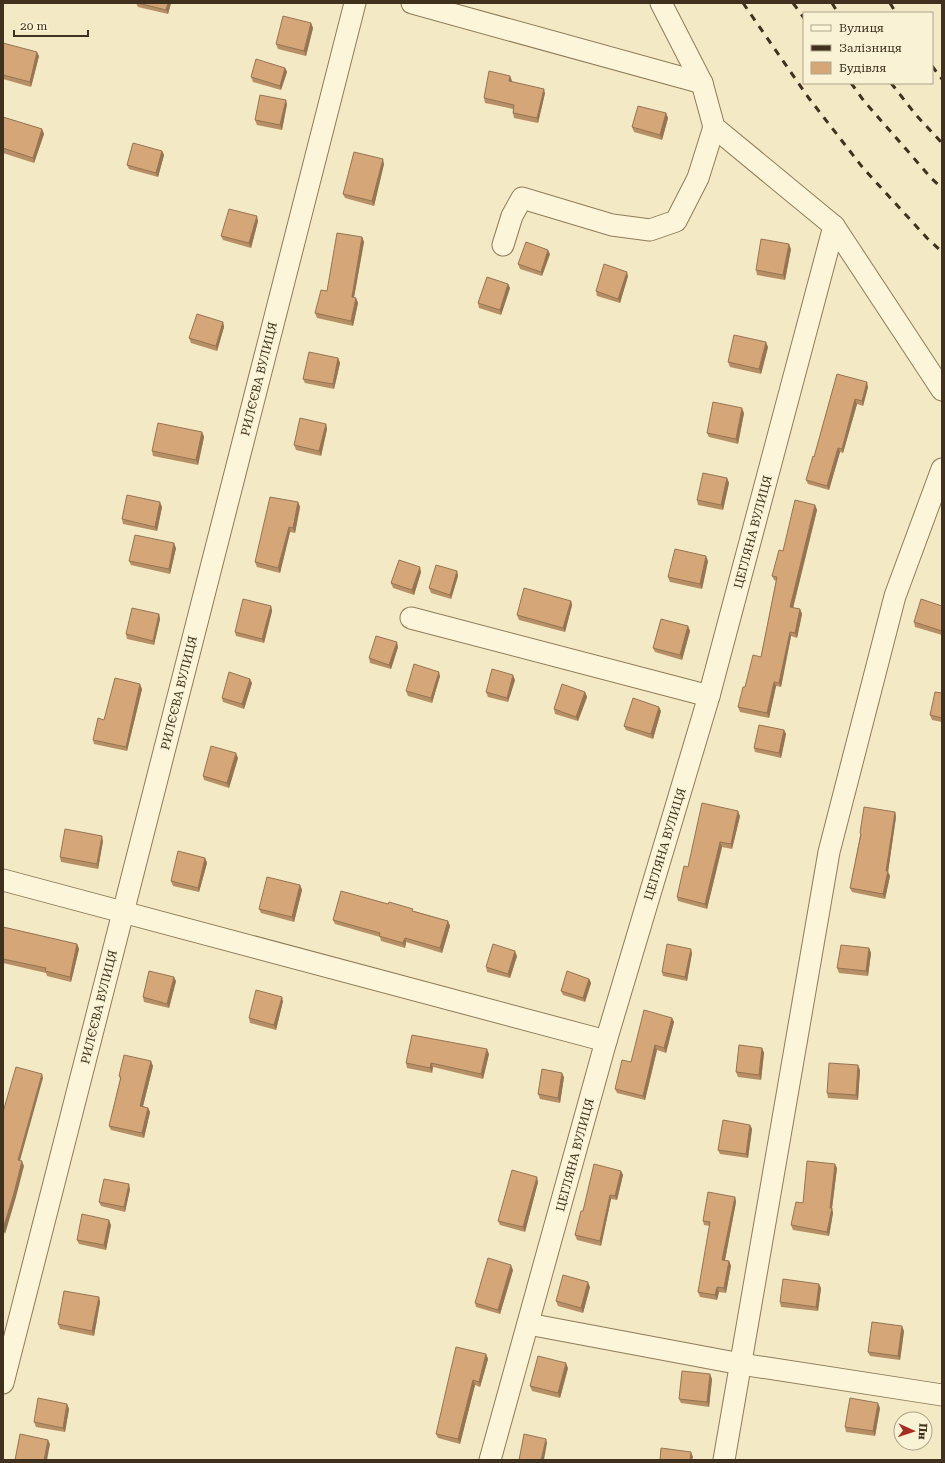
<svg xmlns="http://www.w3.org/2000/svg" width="945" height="1463" font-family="'Roboto Serif',serif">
  <rect width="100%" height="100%" fill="#f3e9c5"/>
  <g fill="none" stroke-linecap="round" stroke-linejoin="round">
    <g stroke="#907b58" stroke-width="23">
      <g id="minor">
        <path d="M412,3l290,80"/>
        <path d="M661,3l41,80 12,44 120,99 108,164"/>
        <path d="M503,245l9,-29 10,-18 90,27 38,5 26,-9 22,-43 16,-51"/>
        <path d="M411,618l298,78"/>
        <path d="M3,880l603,161"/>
        <path d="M528,1324l213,40 201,31"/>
        <path d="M3,1383l352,-1380"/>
        <path d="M490,1460l116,-419 103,-345 125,-470"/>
        <path d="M724,1460l105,-608 66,-256 47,-127"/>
      </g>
    </g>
    <use href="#minor" stroke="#fcf5d9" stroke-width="21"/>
    <g stroke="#3f311e" stroke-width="3" stroke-dasharray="7 7" stroke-linecap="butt">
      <path d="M743,3l65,94 55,71 64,70 15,14"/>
      <path d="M793,3l11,15"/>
      <path d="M832,3l6,10"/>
      <path d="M890,3l6,10"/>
      <path d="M932,66l10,13"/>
      <path d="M851,83l13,18 68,78 10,9"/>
      <path d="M891,83l25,32 26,28"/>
    </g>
  </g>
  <g fill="#b78f66">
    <path d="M136,3h35l-3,11 -30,-7z"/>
    <path d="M311,23l2,5 -7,28 -28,-7 -2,-5z"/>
    <path d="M3,43l36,13 -8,31 -28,-8z"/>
    <path d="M285,68l2,4 -6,18 -28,-8 -2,-5z"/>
    <path d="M510,76l2,6 33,11 -7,30 -24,-5 -1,-5v-4l-28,-6 -1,-5z"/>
    <path d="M287,104l-5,26 -25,-5 -2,-5z"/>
    <path d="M666,113l2,5 -6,22 -28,-8 -2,-5z"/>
    <path d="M3,117l39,12 2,5 -10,29 -31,-10z"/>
    <path d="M162,151l2,4 -6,22 -29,-8 -2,-4z"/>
    <path d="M384,164l-10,42 -29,-8 -2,-4z"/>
    <path d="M258,221l-7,27 -28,-8 -2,-4z"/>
    <path d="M362,237l2,5 -10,56h2l2,5 -5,23 -36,-8 -2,-5 12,-22z"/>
    <path d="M791,249l-6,31 -28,-5 -1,-5z"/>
    <path d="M550,254l-8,22 -22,-7 -2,-5z"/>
    <path d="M628,276l-8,27 -23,-7 -1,-5z"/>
    <path d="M508,284l2,4 -9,27 -22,-7 -1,-5z"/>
    <path d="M223,322l1,5 -7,24 -26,-8 -2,-5z"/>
    <path d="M768,347l-7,27 -31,-7 -2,-5z"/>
    <path d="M338,358l2,5 -6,26 -29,-6 -2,-4z"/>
    <path d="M837,374l31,13 -5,19 -6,-2 -14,49 -3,-1 -11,38 -21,-6 -2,-4 8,-23z"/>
    <path d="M744,413l-6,31 -29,-7 -2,-4z"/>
    <path d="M326,424l1,5 -6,27 -25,-6 -2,-5z"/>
    <path d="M202,432l2,5 -6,28 -45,-9 -1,-5z"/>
    <path d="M727,478l2,5 -6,27 -25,-5 -1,-5z"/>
    <path d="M298,502l2,5 -5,26 -5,-1 -10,41 -23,-6 -2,-5z"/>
    <path d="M815,505l2,5 -24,98 7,1 2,5 -5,24 -6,-2 -10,51 -5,-1 -7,32 -29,-6 -2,-5 7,-20 16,-30 15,-76 -2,-1 -2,-4 11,-25z"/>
    <path d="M162,507l-5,24 -34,-7 -1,-5z"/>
    <path d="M176,548l-6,26 -39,-9 -2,-4z"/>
    <path d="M708,561l-6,28 -32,-7 -2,-5z"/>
    <path d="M457,571l1,5 -7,23 -20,-6 -2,-5z"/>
    <path d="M421,572l-7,23 -21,-7 -2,-5z"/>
    <path d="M571,601l1,4 -7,27 -46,-12 -2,-5z"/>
    <path d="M271,606l1,5 -8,32 -28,-7 -1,-4z"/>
    <path d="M942,606v29l-27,-8 -1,-5z"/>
    <path d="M159,614l1,5 -6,26 -27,-6 -1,-5z"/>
    <path d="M688,626l2,5 -8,29 -27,-8 -2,-4z"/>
    <path d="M398,647l-7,22 -21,-6 -1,-5z"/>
    <path d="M440,676l-8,27 -24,-7 -2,-5z"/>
    <path d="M515,680l-7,22 -20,-5 -2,-5z"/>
    <path d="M252,683l-8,26 -21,-7 -1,-4z"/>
    <path d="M142,689l-15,62 -33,-7 -1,-4 11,-20z"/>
    <path d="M585,692l2,5 -9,24 -23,-7 -1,-5z"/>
    <path d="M942,693v29l-10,-2 -2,-5z"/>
    <path d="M661,711l-8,28 -27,-9 -2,-4z"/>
    <path d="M784,730l2,4 -5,24 -26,-6 -1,-4z"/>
    <path d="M238,758l-9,30 -25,-8 -1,-4z"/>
    <path d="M895,812l1,5 -8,55 2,4 -5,23 -33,-7 -2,-4 10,-52v-3z"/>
    <path d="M740,816l-8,33 -10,-2 -15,62 -29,-8 -1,-4 11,-30z"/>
    <path d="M103,841l-5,28 -37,-7 -1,-5z"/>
    <path d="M205,858l2,5 -8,29 -26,-6 -2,-5z"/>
    <path d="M300,885l2,5 -8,32 -33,-9 -2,-4z"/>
    <path d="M414,911l34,10 2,5 -8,27 -36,-11 -1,6 -24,-7 -1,-4 -45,-13 -2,-4z"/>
    <path d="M3,927l74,17 2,5 -8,33 -24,-6 -1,-3 -43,-10z"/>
    <path d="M869,948l2,5 -3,23 -29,-3 -2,-5z"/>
    <path d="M692,953l-5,28 -24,-5 -1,-4z"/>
    <path d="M517,956l-7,22 -23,-6 -1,-5z"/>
    <path d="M589,979l2,4 -6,19 -22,-7 -2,-4z"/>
    <path d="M176,981l-7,27 -25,-6 -1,-5z"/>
    <path d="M283,1001l-7,29 -26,-7 -1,-5z"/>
    <path d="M672,1018l2,4 -8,31 -9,-3 -12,50 -28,-7 -2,-4 16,-27z"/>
    <path d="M762,1048l2,5 -3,27 -23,-3 -2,-5z"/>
    <path d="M489,1054l-6,25 -50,-12 -1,6 -25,-5 -1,-5z"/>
    <path d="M153,1066l-10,40 5,2 2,4 -6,26 -33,-8 -2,-4 11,-47 -1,-3z"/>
    <path d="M860,1070l-2,30 -30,-2 -1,-5z"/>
    <path d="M564,1077l-4,26 -20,-4 -2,-5z"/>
    <path d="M750,1125l2,4 -4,29 -28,-4 -2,-4z"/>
    <path d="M837,1168l-5,40 1,5 -4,23 -36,-6 -2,-5 12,-22z"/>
    <path d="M621,1171l2,4 -6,25 -6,-1 -10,47 -24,-6 -2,-5 8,-24z"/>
    <path d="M538,1182l-13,50 -25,-7 -2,-4z"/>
    <path d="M130,1189l-5,23 -24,-6 -2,-4z"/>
    <path d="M735,1197l1,5 -11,58 4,1 2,5 -5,27 -7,-1 -2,8 -17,-3 -2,-5 12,-66 -6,-1 -1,-4z"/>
    <path d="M111,1225l-5,25 -27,-6 -2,-4z"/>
    <path d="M513,1270l-13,44 -24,-7 -1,-4z"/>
    <path d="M590,1287l-7,26 -25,-7 -2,-5z"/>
    <path d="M821,1288l-3,23 -37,-4 -1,-5z"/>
    <path d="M99,1297l1,5 -6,34 -34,-7 -2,-5z"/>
    <path d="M904,1331l-4,29 -30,-4 -2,-4z"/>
    <path d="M486,1354l2,5 -8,28 -5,-2 -15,59 -22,-6 -2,-4z"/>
    <path d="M568,1368l-8,30 -28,-7 -2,-5z"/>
    <path d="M712,1379l-3,28 -28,-4 -2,-4z"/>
    <path d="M67,1404l2,5 -4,23 -29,-5 -2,-5z"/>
    <path d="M880,1408l-5,28 -29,-4 -1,-5z"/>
  </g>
  <g fill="#957453">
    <path d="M168,3h3l-3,11 -2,-4z"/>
    <path d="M311,23l2,5 -7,28 -2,-5z"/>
    <path d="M37,52l2,4 -8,31 -1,-5z"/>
    <path d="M285,68l2,4 -6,18 -1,-4z"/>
    <path d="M510,76l2,5 -1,5 -2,-5z"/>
    <path d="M544,89l1,4 -7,30 -1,-5z"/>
    <path d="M286,100l1,4 -5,26 -2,-5z"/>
    <path d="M666,113l2,5 -6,22 -2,-5z"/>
    <path d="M42,129l2,5 -10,29 -1,-5z"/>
    <path d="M162,151l2,4 -6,22 -2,-4z"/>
    <path d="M383,159l1,5 -10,42 -2,-5z"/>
    <path d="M257,216l1,5 -7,27 -2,-5z"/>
    <path d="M362,237l2,5 -11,60 -1,-5z"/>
    <path d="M789,244l2,5 -6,31 -2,-5z"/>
    <path d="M548,250l2,4 -8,22 -1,-4z"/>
    <path d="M627,272l1,4 -8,27 -2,-4z"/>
    <path d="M508,284l2,4 -9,27 -1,-5z"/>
    <path d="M356,298l2,5 -5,23 -2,-5z"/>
    <path d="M223,322l1,5 -7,24 -1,-5z"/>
    <path d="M766,342l2,5 -7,27 -2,-5z"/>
    <path d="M338,358l2,5 -6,26 -1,-5z"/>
    <path d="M867,382l1,5 -5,19 -1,-5z"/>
    <path d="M855,399l2,5 -14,49 -1,-4z"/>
    <path d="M742,408l2,5 -6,31 -2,-5z"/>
    <path d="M326,424l1,5 -6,27 -2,-5z"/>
    <path d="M202,432l2,5 -6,28 -2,-5z"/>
    <path d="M838,448l2,4 -11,38 -2,-4z"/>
    <path d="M727,478l2,5 -6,27 -2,-5z"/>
    <path d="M160,502l2,5 -5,24 -2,-4z"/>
    <path d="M298,502l2,5 -5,26 -2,-5z"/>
    <path d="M815,505l2,5 -25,102 -2,-5z"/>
    <path d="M289,527l1,5 -10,41 -2,-5z"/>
    <path d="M174,543l2,5 -6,26 -1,-5z"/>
    <path d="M706,556l2,5 -6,28 -2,-5z"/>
    <path d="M420,567l1,5 -7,23 -2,-5z"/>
    <path d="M457,571l1,5 -7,23 -1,-4z"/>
    <path d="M571,601l1,4 -7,27 -2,-4z"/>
    <path d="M271,606l1,5 -8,32 -2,-4z"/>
    <path d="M800,609l2,5 -5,24 -2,-5z"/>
    <path d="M159,614l1,5 -6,26 -1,-4z"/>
    <path d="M688,626l2,5 -8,29 -2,-5z"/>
    <path d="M790,632l1,4 -10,51 -2,-4z"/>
    <path d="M397,642l1,5 -7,22 -2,-4z"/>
    <path d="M439,672l1,4 -8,27 -1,-5z"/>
    <path d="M513,675l2,5 -7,22 -1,-4z"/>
    <path d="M250,679l2,4 -8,26 -2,-5z"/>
    <path d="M774,682l2,4 -7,32 -2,-5z"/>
    <path d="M140,684l2,5 -15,62 -1,-4z"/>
    <path d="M585,692l2,5 -9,24 -2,-4z"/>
    <path d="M659,707l2,4 -8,28 -2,-5z"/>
    <path d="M784,730l2,4 -5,24 -2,-5z"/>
    <path d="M236,753l2,5 -9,30 -2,-5z"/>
    <path d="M738,811l2,5 -8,33 -1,-5z"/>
    <path d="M895,812l1,5 -8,55 2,4 -5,23 -2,-5 3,-23z"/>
    <path d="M102,836l1,5 -5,28 -1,-5z"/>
    <path d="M720,842l2,5 -15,62 -2,-5z"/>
    <path d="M205,858l2,5 -8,29 -1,-4z"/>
    <path d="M300,885l2,5 -8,32 -2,-5z"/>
    <path d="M448,921l2,5 -8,27 -2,-5z"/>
    <path d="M405,938l1,4 -1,6 -2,-5z"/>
    <path d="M77,944l2,5 -8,33 -1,-5z"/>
    <path d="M869,948l2,5 -3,23 -2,-5z"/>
    <path d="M691,949l1,4 -5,28 -2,-4z"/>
    <path d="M515,951l2,5 -7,22 -2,-4z"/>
    <path d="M174,977l2,4 -7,27 -2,-4z"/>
    <path d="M589,979l2,4 -6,19 -2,-4z"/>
    <path d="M282,997l1,4 -7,29 -2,-5z"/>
    <path d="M672,1018l2,4 -8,31 -2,-5z"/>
    <path d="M655,1045l2,5 -12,50 -2,-4z"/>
    <path d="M762,1048l2,5 -3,27 -2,-5z"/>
    <path d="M487,1049l2,5 -6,25 -2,-5z"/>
    <path d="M151,1061l2,5 -11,44 -2,-4z"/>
    <path d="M431,1063l2,4 -1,6 -2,-5z"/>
    <path d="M858,1065l2,5 -2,30 -2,-5z"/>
    <path d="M562,1073l2,4 -4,26 -2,-5z"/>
    <path d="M42,1074l1,4 -24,86 -1,-4z"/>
    <path d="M148,1108l2,4 -6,26 -2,-5z"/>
    <path d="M750,1125l2,4 -4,29 -2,-4z"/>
    <path d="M22,1161l2,5 -8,31 -11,37 -2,-5z"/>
    <path d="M835,1164l2,4 -5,40 1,5 -4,23 -2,-4z"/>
    <path d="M621,1171l2,4 -6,25 -2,-4z"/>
    <path d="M537,1177l1,5 -13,50 -2,-5z"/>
    <path d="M129,1184l1,5 -5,23 -1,-5z"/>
    <path d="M610,1195l1,4 -10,47 -1,-5z"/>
    <path d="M735,1197l1,5 -12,63 -2,-5z"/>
    <path d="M109,1220l2,5 -5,25 -2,-5z"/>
    <path d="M729,1261l2,5 -5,27 -2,-5z"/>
    <path d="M511,1265l2,5 -13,44 -2,-4z"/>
    <path d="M588,1282l2,5 -7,26 -2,-5z"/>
    <path d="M819,1284l2,4 -3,23 -2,-4z"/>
    <path d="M717,1287l2,5 -2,8 -2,-5z"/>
    <path d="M99,1297l1,5 -6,34 -2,-5z"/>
    <path d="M902,1326l2,5 -4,29 -2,-4z"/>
    <path d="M486,1354l2,5 -8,28 -1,-5z"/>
    <path d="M566,1363l2,5 -8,30 -2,-5z"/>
    <path d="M710,1374l2,5 -3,28 -2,-5z"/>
    <path d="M473,1380l2,5 -15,59 -2,-5z"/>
    <path d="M878,1403l2,5 -5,28 -2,-5z"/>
    <path d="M67,1404l2,5 -4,23 -2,-4z"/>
    <path d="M546,1439l1,4 -3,17h-3z"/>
    <path d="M48,1440l2,4 -3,16h-3z"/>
    <path d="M691,1452l2,5 -1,3h-2z"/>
  </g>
  <g fill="#d5a677" stroke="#957453">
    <path d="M138,3h30l-2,7z"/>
    <path d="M283,16l28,7 -7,28 -28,-7z"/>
    <path d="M3,43l34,9 -7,30 -27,-7z"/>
    <path d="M256,59l29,9 -5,18 -29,-9z"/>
    <path d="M489,71l21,5 -1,5 35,8 -7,29 -24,-5 1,-8 -30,-7z"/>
    <path d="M260,95l26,5 -6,25 -25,-5z"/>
    <path d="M638,106l28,7 -6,22 -28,-8z"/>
    <path d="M3,117l39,12 -9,29 -30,-10z"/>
    <path d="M133,143l29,8 -6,22 -29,-8z"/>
    <path d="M354,152l29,7 -11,42 -29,-7z"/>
    <path d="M229,209l28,7 -8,27 -28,-7z"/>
    <path d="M337,233l25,4 -10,60 4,1 -5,23 -36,-8 6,-23 6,1z"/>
    <path d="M761,239l28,5 -6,31 -27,-5z"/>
    <path d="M526,242l22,8 -7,22 -23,-8z"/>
    <path d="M604,264l23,8 -9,27 -22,-8z"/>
    <path d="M487,277l21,7 -8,26 -22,-7z"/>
    <path d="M197,314l26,8 -7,24 -27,-8z"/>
    <path d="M734,335l32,7 -7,27 -31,-7z"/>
    <path d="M309,352l29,6 -5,26 -30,-5z"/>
    <path d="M837,374l30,8 -5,19 -7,-2 -13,50 -4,-1 -11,38 -21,-6 7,-24 1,1z"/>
    <path d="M713,402l29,6 -6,31 -29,-6z"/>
    <path d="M300,418l26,6 -7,27 -25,-6z"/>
    <path d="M158,423l44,9 -6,28 -44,-9z"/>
    <path d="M703,473l24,5 -6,27 -24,-5z"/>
    <path d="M127,495l33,7 -5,25 -33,-8z"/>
    <path d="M270,497l28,5 -5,26 -4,-1 -11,41 -23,-6z"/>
    <path d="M795,500l20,5 -25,102 10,2 -5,24 -5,-1 -11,51 -5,-1 -7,31 -29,-6 5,-20h2l8,-32 8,2 16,-80 -5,-1 7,-26 4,1z"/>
    <path d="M135,535l39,8 -5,26 -40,-8z"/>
    <path d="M675,549l31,7 -6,28 -32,-7z"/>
    <path d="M399,560l21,7 -8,23 -21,-7z"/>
    <path d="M436,565l21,6 -7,24 -21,-7z"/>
    <path d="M524,588l47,13 -8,27 -46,-13z"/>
    <path d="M243,599l28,7 -9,33 -27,-7z"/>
    <path d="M921,599l21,7v25l-28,-9z"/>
    <path d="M132,608l27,6 -6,27 -27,-7z"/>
    <path d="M661,619l27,7 -8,29 -27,-7z"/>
    <path d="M376,636l21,6 -8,23 -20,-7z"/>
    <path d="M414,664l25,8 -8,26 -25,-7z"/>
    <path d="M492,669l21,6 -6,23 -21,-6z"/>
    <path d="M229,672l21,7 -8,25 -20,-6z"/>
    <path d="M115,678l25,6 -14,63 -33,-7 5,-22 6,2z"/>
    <path d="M562,684l23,8 -9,25 -22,-8z"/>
    <path d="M935,692l7,1v25l-12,-3z"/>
    <path d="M633,698l26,9 -8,27 -27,-8z"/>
    <path d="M759,725l25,5 -5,23 -25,-5z"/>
    <path d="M211,746l25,7 -9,30 -24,-7z"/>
    <path d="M702,803l36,8 -7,33 -11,-2 -15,62 -28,-7 7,-31 4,1z"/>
    <path d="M864,807l31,5 -9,59h2l-5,23 -33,-6 11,-54 -1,-1z"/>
    <path d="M65,829l37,7 -5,28 -37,-7z"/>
    <path d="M178,851l27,7 -7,30 -27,-7z"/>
    <path d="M267,877l33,8 -8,32 -33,-8z"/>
    <path d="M341,891l47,13 1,-2 24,7 -1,2 36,10 -8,27 -35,-10 -2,5 -24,-7 1,-3 -47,-13z"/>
    <path d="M3,927l74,17 -7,33 -25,-6 1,-3 -43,-9z"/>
    <path d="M493,944l22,7 -7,23 -22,-7z"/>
    <path d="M667,944l24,5 -6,28 -23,-5z"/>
    <path d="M841,945l28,3 -3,23 -29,-3z"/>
    <path d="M149,971l25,6 -7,27 -24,-7z"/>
    <path d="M567,971l22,8 -6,19 -22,-7z"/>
    <path d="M256,990l26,7 -8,28 -25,-7z"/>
    <path d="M644,1010l28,8 -8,30 -9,-3 -12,51 -28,-7 7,-29 9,2z"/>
    <path d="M412,1035l75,14 -6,25 -50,-11 -1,5 -24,-5z"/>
    <path d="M739,1045l23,3 -3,27 -23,-3z"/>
    <path d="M124,1055l27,6 -11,45 8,2 -6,25 -33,-7 12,-49 -2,-1z"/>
    <path d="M829,1063l29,2 -2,30 -29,-2z"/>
    <path d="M16,1067l26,7 -24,86 4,1 -8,32 -11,36v-117z"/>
    <path d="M542,1069l20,4 -4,25 -20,-4z"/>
    <path d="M723,1120l27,5 -4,29 -28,-4z"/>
    <path d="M807,1161l28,3 -5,44h2l-5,24 -36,-7 5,-23 7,1z"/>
    <path d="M594,1164l27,7 -6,25 -5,-1 -10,46 -25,-6 6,-24h2z"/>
    <path d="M512,1170l25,7 -14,50 -25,-6z"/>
    <path d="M104,1179l25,5 -5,23 -25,-5z"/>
    <path d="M708,1192l27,5 -13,63 7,1 -5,27 -7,-1 -2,8 -17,-3 12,-70 -7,-1z"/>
    <path d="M82,1214l27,6 -5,25 -27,-5z"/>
    <path d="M488,1258l23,7 -13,45 -23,-7z"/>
    <path d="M563,1275l25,7 -7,26 -25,-7z"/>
    <path d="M783,1279l36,5 -3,23 -36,-5z"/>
    <path d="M64,1291l35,6 -7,34 -34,-7z"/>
    <path d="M872,1322l30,4 -4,30 -30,-4z"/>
    <path d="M456,1347l30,7 -7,28 -6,-2 -15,59 -22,-5z"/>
    <path d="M538,1356l28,7 -8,30 -28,-7z"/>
    <path d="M682,1371l28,3 -3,28 -28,-3z"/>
    <path d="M38,1398l29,6 -4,24 -29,-6z"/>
    <path d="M850,1398l28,5 -5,28 -28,-4z"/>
    <path d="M20,1434l28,6 -4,20h-29z"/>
    <path d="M524,1434l22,5 -5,21h-22z"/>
    <path d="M661,1448l30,4 -1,8h-30z"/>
  </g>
  <g text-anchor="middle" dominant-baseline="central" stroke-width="3" stroke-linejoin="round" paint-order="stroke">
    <g font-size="12" fill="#3f311e" stroke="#f9f2d5">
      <text transform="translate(259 379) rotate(-76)">РИЛЄЄВА ВУЛИЦЯ</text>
      <text transform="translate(753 532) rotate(-75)">ЦЕГЛЯНА ВУЛИЦЯ</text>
      <text transform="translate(179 693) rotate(-76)">РИЛЄЄВА ВУЛИЦЯ</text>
      <text transform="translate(665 844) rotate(-73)">ЦЕГЛЯНА ВУЛИЦЯ</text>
      <text transform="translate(99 1007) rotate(-76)">РИЛЄЄВА ВУЛИЦЯ</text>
      <text transform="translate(575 1155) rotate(-75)">ЦЕГЛЯНА ВУЛИЦЯ</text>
    </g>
  </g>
  <rect width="945" height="1463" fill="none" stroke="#3f311e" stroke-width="8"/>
  <rect x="803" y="12" width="130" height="72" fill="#f9f2d5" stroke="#afa58c"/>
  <rect x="811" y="25" width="20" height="6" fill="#fcf5d9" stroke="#afa58c"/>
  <text x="839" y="32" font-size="12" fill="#3f311e">Вулиця</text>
  <rect x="811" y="45" width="20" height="6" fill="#3f311e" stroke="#afa58c"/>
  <text x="839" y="52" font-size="12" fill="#3f311e">Залізниця</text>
  <rect x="811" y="62" width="20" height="12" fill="#d5a677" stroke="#afa58c"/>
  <text x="839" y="72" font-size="12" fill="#3f311e">Будівля</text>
  <g transform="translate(913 1431) rotate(93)"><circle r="19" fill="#f9f2d5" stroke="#afa58c"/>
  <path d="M0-3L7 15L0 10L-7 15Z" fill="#a62d22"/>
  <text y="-6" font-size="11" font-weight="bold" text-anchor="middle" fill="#3f311e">Пн</text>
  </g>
  <path d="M14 30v6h74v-6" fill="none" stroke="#3f311e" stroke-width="2"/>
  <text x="20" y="30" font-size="12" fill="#3f311e" stroke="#f9f2d5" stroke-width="3" paint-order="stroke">20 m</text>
</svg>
